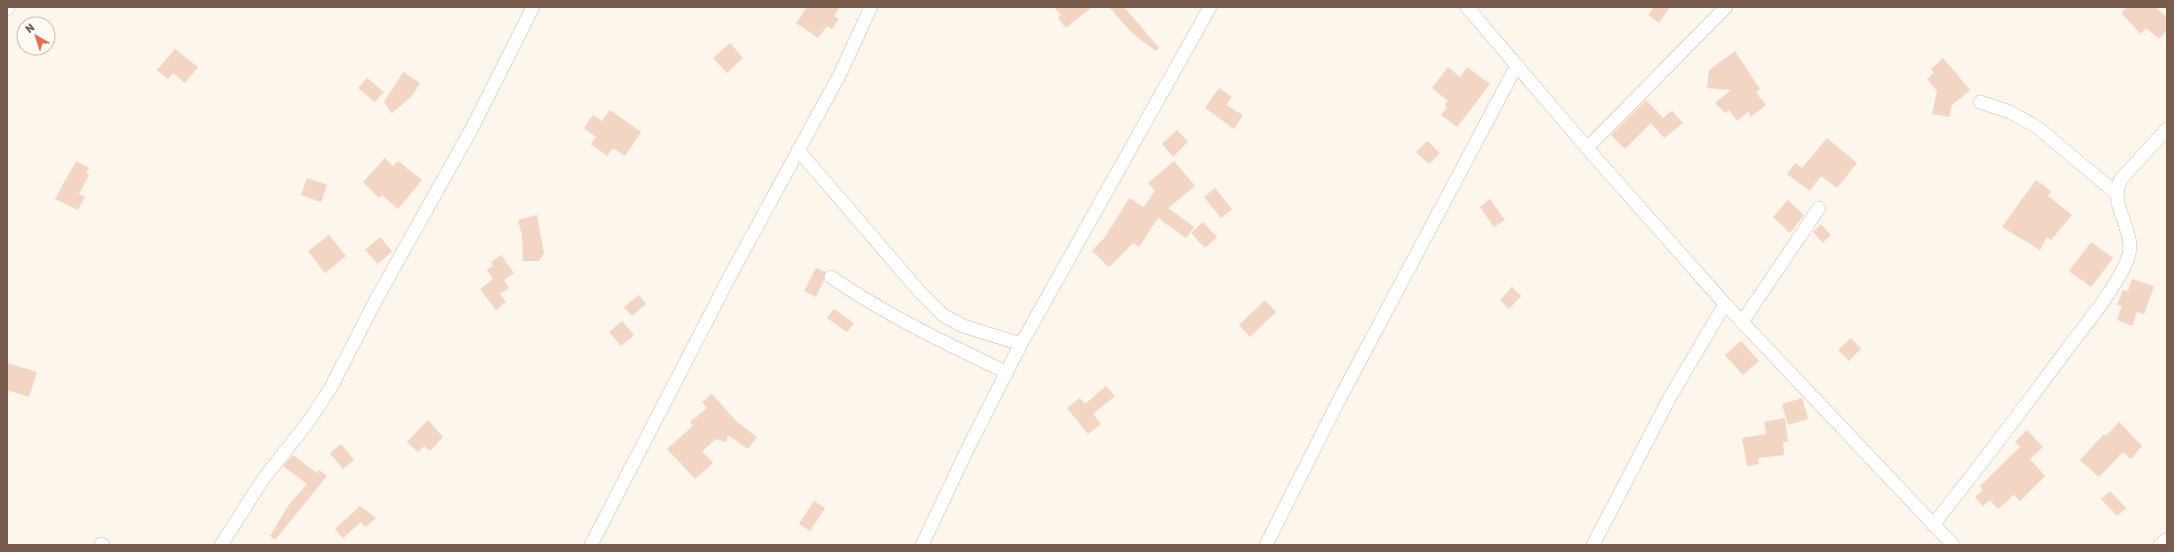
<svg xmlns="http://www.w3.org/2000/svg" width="2174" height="552" font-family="Rubik,sans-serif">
  <rect width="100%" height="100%" fill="#fdf6ec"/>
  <g fill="#f3d5c3">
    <path d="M807,7h33l-6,9 5,3 -7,10 -5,-3 -9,12 -22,-15z"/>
    <path d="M1054,7h38l-26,21 -8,-10 3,-3z"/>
    <path d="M1109,7h15l35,41 -3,3 -23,-17z"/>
    <path d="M1654,7h16l-11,16 -11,-8z"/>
    <path d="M2127,7h28l12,10v13l-8,9 -13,-11 -5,6 -20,-21z"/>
    <path d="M730,43l13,15 -16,15 -14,-15z"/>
    <path d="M175,49l23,18 -13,16 -12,-10 -5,6 -11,-9z"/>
    <path d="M1735,51l25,38 -4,3 10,13 -15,12 -3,-5 -11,9 -8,-11 -4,3 -10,-10 16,-13 -24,-2 2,-18z"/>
    <path d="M1943,58l27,32 -18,15 -3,12 -17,-3 5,-23 -10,-12 7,-6 -3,-4z"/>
    <path d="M1448,67l12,10 7,-10 23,17 -33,43 -16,-12 6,-8 -2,-2 3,-4 -16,-13z"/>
    <path d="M403,72l17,11 -8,13 -20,17 -8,-11z"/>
    <path d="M367,78l17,14 -9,10 -17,-14z"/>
    <path d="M1219,88l13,9 -6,8 17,10 -9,14 -29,-21z"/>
    <path d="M1646,100l17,18 9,-7 11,12 -19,15 -13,-15 -26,26 -14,-14z"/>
    <path d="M610,110l31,22 -16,24 -12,-8 -6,8 -16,-12 5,-7 -12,-9 9,-13 9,6z"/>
    <path d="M1177,130l11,12 -15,15 -11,-13z"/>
    <path d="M1827,138l30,25 -20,25 -16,-12 -11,15 -23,-17 8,-11 7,5z"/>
    <path d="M1427,141l13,12 -11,11 -13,-12z"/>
    <path d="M385,158l8,8 5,-5 24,19 -24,29 -16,-14 -3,3 -16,-16z"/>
    <path d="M76,161l13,7 -3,6 3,1 -10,19 6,3 -7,13 -23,-11z"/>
    <path d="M1174,161l21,25 -27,22 26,19 -8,11 -28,-20 -19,29 -6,-4 -24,24 -17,-16 13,-14 24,-39 15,9 11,-16 -7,-8z"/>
    <path d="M307,178l20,7 -6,17 -20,-7z"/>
    <path d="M2036,180l15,11 -3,5 24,19 -21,25 -4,-3 -7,13 -38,-23z"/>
    <path d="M1215,188l17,21 -11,9 -17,-21z"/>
    <path d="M1490,199l15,21 -11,7 -14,-20z"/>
    <path d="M1788,200l16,15 -14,18 -17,-16z"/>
    <path d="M537,215l7,38 -5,8h-16l-1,-26 -4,-15z"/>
    <path d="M1203,222l14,15 -12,11 -14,-15z"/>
    <path d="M1821,224l10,11 -8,8 -10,-11z"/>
    <path d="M329,235l17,21 -21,17 -17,-22z"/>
    <path d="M380,237l12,14 -14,13 -13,-14z"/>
    <path d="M2091,242l22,16 -22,29 -22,-16z"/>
    <path d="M501,255l13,18 -10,7 5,8 -9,6 6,8 -10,8 -16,-21 13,-10 -6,-9 6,-4 -2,-4z"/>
    <path d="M816,268l9,4 -1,8 -8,17 -12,-6z"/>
    <path d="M2132,279l22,7 -10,28 -7,-2 -5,14 -15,-6 5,-14 -5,-1 6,-15 5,1z"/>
    <path d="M1512,287l9,9 -12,13 -9,-9z"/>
    <path d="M639,295l7,9 -14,12 -8,-9z"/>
    <path d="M1265,300l11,12 -26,25 -11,-12z"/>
    <path d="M834,309l20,14 -7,9 -20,-14z"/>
    <path d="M622,321l12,14 -13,11 -12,-14z"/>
    <path d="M1851,338l10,11 -12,12 -11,-11z"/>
    <path d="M1741,341l18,20 -16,14 -18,-20z"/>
    <path d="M7,363l30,9 -8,25 -22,-7z"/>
    <path d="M1106,386l9,10 -22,18 8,10 -13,10 -21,-26 13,-10 5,6z"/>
    <path d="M712,394l24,27 21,16 -9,12 -20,-14 -2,7 -10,-3 -14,12 11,12 -18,16 -28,-30 26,-23 -3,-4 17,-14 -5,-6z"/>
    <path d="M1802,398l6,21 -20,6 -6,-21z"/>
    <path d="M1785,418l3,24h-5l1,13 -26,3 1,6 -12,2 -5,-28 24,-4 -2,-12z"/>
    <path d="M428,420l15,17 -13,14 -6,-5 -6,6 -11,-10z"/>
    <path d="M2119,422l23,24 -11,13 -8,-7 -24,25 -19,-17 24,-26 2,2z"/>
    <path d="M2027,430l16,17 -13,12 15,17 -25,25 -6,-6 -16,14 -8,-9 -7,6 -8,-9 8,-7 -3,-4 40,-39 -5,-5z"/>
    <path d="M341,444l13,16 -11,9 -13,-16z"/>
    <path d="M293,455l24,18 2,-3 8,6 -52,64 -5,-4 18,-30 19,-22 -24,-18z"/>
    <path d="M2110,491l16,17 -9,8 -16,-17z"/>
    <path d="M814,501l11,7 -15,23 -11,-7z"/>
    <path d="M360,506l16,12 -11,9 -4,-5 -18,16 -8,-9z"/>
  </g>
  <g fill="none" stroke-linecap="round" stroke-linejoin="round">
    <g stroke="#d1beb0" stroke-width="14">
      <g id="street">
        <path d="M1467,7l120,141 138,156 228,241"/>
        <path d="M7,9l1,-2"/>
        <path d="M1980,102l30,10 27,15 79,66"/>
        <path d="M1587,148l139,-141"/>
        <path d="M798,150l121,141 24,24 20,11 58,18"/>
        <path d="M831,277c55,38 116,67 175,95"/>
        <path d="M1742,322l77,-114"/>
        <path d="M1933,525c44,-56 87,-112 129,-169 22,-30 48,-59 64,-93 15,-31 -20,-55 -5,-84l46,-50"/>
        <path d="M101,544l2,1"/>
        <path d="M221,545l43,-67 45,-57 21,-32 47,-91 94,-168 62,-123"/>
        <path d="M591,545l139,-269 110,-202 31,-67"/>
        <path d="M922,545l47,-99 52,-102 189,-337"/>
        <path d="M1266,545l73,-145 178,-335"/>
        <path d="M1593,545l77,-148 55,-93"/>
        <path d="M2160,545l7,-6"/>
      </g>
    </g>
    <use href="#street" stroke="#fff" stroke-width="13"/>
  </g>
  <rect width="2174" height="552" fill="none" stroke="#7a5c4d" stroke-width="16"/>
  <g transform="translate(36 36) rotate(321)"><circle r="19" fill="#fffaf3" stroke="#cabbb1"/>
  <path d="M0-3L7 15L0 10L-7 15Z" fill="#e76f51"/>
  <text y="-6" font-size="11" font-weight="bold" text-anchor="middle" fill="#7a5c4d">N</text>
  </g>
</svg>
